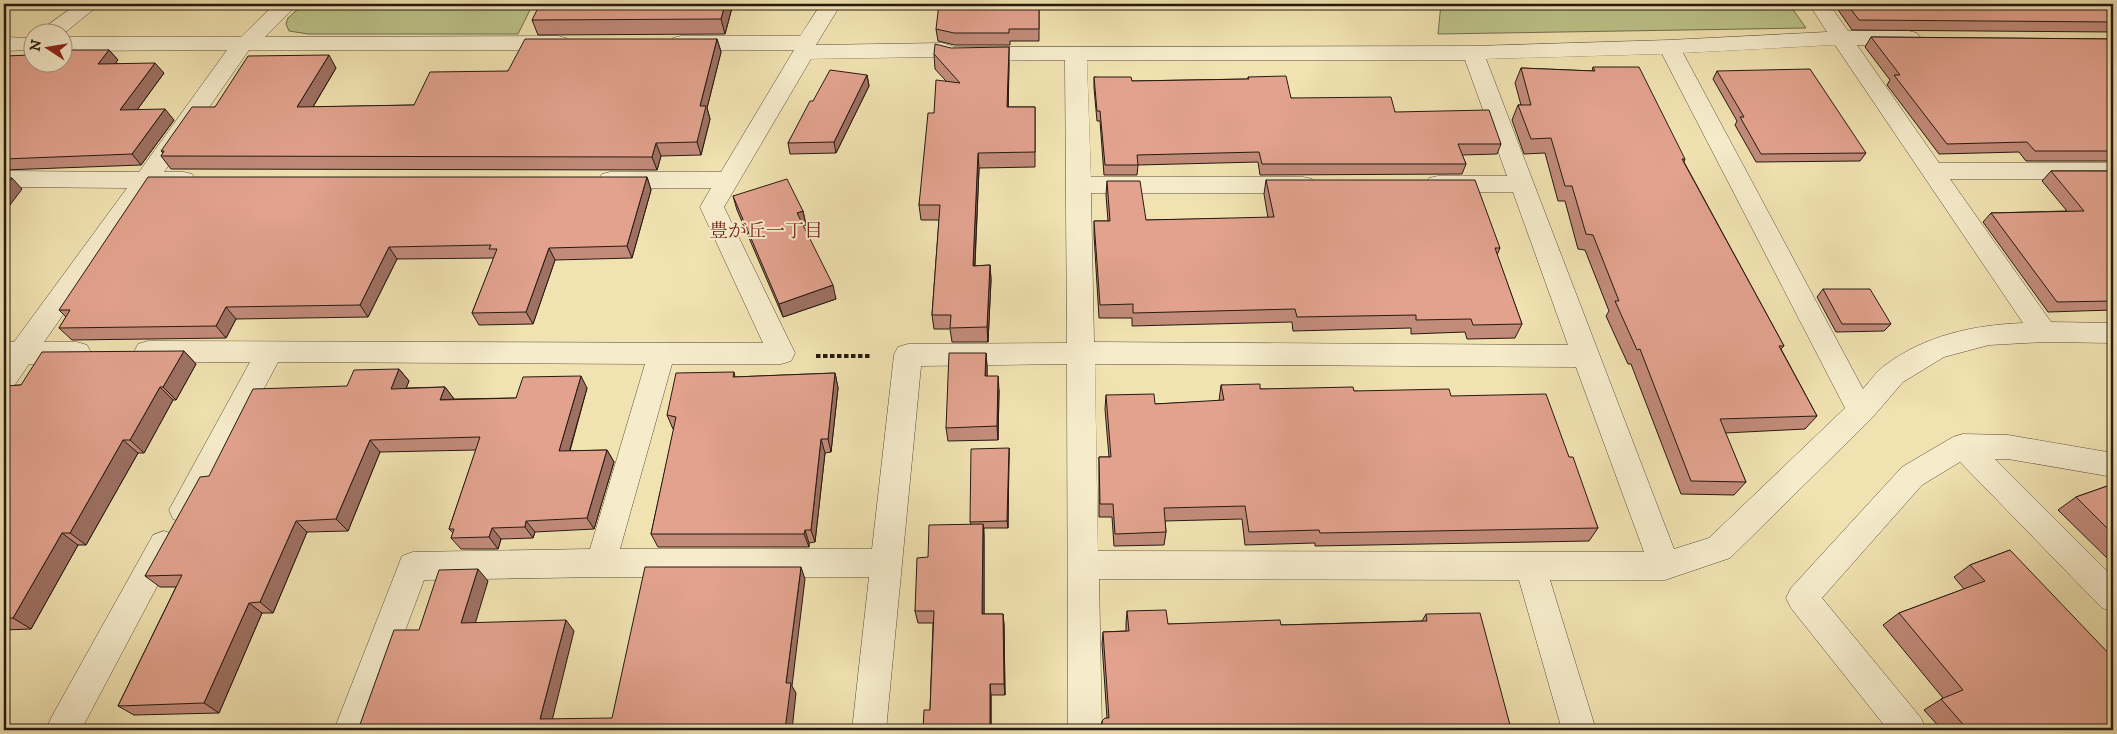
<svg xmlns="http://www.w3.org/2000/svg" width="2117" height="734" font-family="'IM FELL DW Pica','Noto Serif JP',serif">
  <rect width="100%" height="100%" fill="#f1e2b1"/>
  <filter id="stains"><feTurbulence type="fractalNoise" baseFrequency=".004" numOctaves="4"/><feColorMatrix values="0 0 0 0 .2 0 0 0 0 .09 0 0 0 0 .02 0 0 0 .5 -.17"/></filter>
  <radialGradient id="worn" r=".72"><stop offset=".6" stop-color="#630" stop-opacity="0"/><stop offset="1" stop-color="#630" stop-opacity=".3"/></radialGradient>
  <g fill="#bcc38a" stroke="#716e4e">
    <path d="M304,4h229l-15,30h-210l-19,-3 -3,-7 2,-6z"/>
    <path d="M1441,4h348l17,24 -368,6z"/>
  </g>
  <g fill="none" stroke-linecap="round" stroke-linejoin="round">
    <g stroke="#594c39" stroke-width="1">
      <g id="minor">
        <path d="M77,4h23l-38,31v-3h-19l2,-5z"/>
        <path d="M275,4h23l-33,33 293,-1 8,2 3,5 -3,5 -8,2h-309l-85,122h20l8,2 4,6 -4,6 -8,2h-32l-108,154h33l10,3 4,8 -4,8 -10,3h-48l-15,22 -10,3v-47h10l113,-154 -123,-1v-16l135,1 88,-122 -165,1v-14h179z"/>
        <path d="M821,4h20l-25,41 126,-2 13,4 518,-1 196,-6 158,-8 -18,-28h20l19,27h61l8,2 3,5 -3,5 -8,2h-52l82,118h174v16h-163l101,143 62,1v20l-69,-1 -55,3 -45,12 -41,25 -32,37 -141,139 -65,22h-115l46,150h-34l-43,-150 -420,-1 3,151h-34l-1,-366 -146,2 -35,364h-34l17,-153h-268l-177,3 -56,150h-34l68,-174 11,-4 177,-3 55,-185 -367,-2 -83,157 -11,4 -11,-4 -4,-9 81,-148 -102,1 -10,-3 -4,-8 4,-8 10,-3 615,2 -63,-136 11,-19h-101l-8,-2 -4,-6 4,-6 8,-2h111l73,-122h-113l-8,-2 -3,-5 3,-5 8,-2h119zM1835,45l188,278c-49,2 -98,12 -139,43 -8,6 -14,15 -21,23l-180,-336zM1662,54l183,354 -136,130 -35,11 -188,-490zM939,57l13,4 113,-1 2,283 -159,1 -10,3 -4,8 -22,194h-252l52,-185h109l10,-3 4,-8 -71,-146 87,-148zM1087,60h378l42,116h-69l-9,2 -3,6 3,6 9,2h75l55,153 -474,-3 -3,-149h212l9,-2 3,-6 -3,-6 -9,-2h-212zM1095,364l481,3 68,185 -546,-1z"/>
        <path d="M4,37l28,1v12l-28,1z"/>
        <path d="M1963,434l45,1 105,18v24l-105,-18h-13l118,118v35l-11,-4 -142,-146 -38,23 -100,113 99,120 5,12h-38l-97,-122 -5,-10 5,-10 111,-121 51,-30z"/>
        <path d="M164,531l11,4 4,10 -98,185h-35l5,-12 102,-183z"/>
      </g>
    </g>
    <path stroke="#261a11" stroke-width="4" stroke-dasharray="4.5 2.5" stroke-linecap="butt" d="M816,356h54"/>
    <use href="#minor" fill="#f6eccc" fill-rule="evenodd"/>
  </g>
  <g fill="#c28b7a" stroke="#261a11">
    <path d="M733,4l-8,30 -187,1 -6,-15z"/>
    <path d="M1039,4v37h-29v4h-55l-17,-4 -2,-12z"/>
    <path d="M1834,4h279v28l-261,-2z"/>
    <path d="M1871,37l242,2v122h-87l-7,-9 -80,2 -52,-69 3,-5 -25,-33z"/>
    <path d="M717,39l4,13 -14,56 3,11 -9,36 -40,1 -4,14 -486,-1 -10,-13 2,-3 -2,-2 54,-44 121,-39 -23,39 101,-2 94,-34z"/>
    <path d="M109,50l9,10 -3,3 49,10 -27,37 37,10 -33,45 -137,5v-114l28,6z"/>
    <path d="M934,54l75,8 -1,45h27v60l-56,1 -4,98 15,-1 1,15 -3,62h-36l-2,-13h-16l-2,-14 7,-95h-18l-2,-15 15,-92 12,-32 -11,-12z"/>
    <path d="M1593,67l92,92 -1,3 100,184 -3,3 36,67 -12,13 -80,4 21,49 -12,13 -53,-1 -50,-130h-3l-22,-48 3,-5 -24,-61 -7,-1 -13,-48h-7l-13,-48 -21,1 -12,-34 6,-15h3l-6,-22 6,-15 71,3z"/>
    <path d="M1717,71l149,82 -6,8 -104,1 -21,-37 2,-4 -24,-42z"/>
    <path d="M867,75l2,11 -33,67 -46,1 -2,-11 25,-42z"/>
    <path d="M1094,77l38,4 116,-2v-2l43,21 104,14 106,32 -4,10 -35,1 4,9 -4,10 -202,1 -2,-13 -120,3 -1,10h-33l-4,-54h-3l-3,-33z"/>
    <path d="M2051,171h62v139l-65,2 -65,-90 8,-9 76,-2 -25,-30z"/>
    <path d="M647,177l4,13 -19,68 -77,2 -22,64 -54,1 -7,-12 22,-55 -97,1 -29,58 -132,2 -10,19 -154,2 -13,-12 7,-11 -7,-7z"/>
    <path d="M1266,180l234,68 -3,7 25,69 -7,14 -48,1 -2,-7 -54,2v-6l-118,3 -1,-9 -160,4v-8h-33l-5,-83v-14h14l-2,-26 1,-14 39,39 122,-2 -4,-24z"/>
    <path d="M733,196l70,15 3,14 -3,1 33,73 -53,18 -46,-107z"/>
    <path d="M1823,289l68,35 -7,7 -48,1 -19,-35z"/>
    <path d="M184,351l12,13 -20,36h-3l-29,53h-6l-52,92h-8l-47,84 -27,1v-244l17,-1z"/>
    <path d="M986,353l1,14v9l12,14 -1,50 -50,1 -2,-13z"/>
    <path d="M399,369l10,12 -3,7 39,-1 9,12 62,-1 71,-10 -17,63 37,-1 7,12 -20,67 -59,3 -2,6 -32,1 -3,10h-37l-10,-11 2,-5 -4,-4 27,-79 -96,2 -32,79 -41,1 -34,81h-11l-43,100 -85,2 -16,-9 58,-119h-16l-15,-11 64,-100 138,-90z"/>
    <path d="M734,372l1,5 100,-4 3,15 -7,64 -6,1 -10,89 -6,1v4h-151l-7,-13 23,-105h-1l-6,-14z"/>
    <path d="M1221,385l39,4 94,2 97,5 118,61 29,71 -9,13 -274,5v-3l-70,2 -3,-26 -77,2 1,11 -2,13 -50,1 -2,-29h-13v-60h10l-4,-48 1,-14 49,9 64,-3z"/>
    <path d="M1009,448l-1,80h-24v86h19l1,11 1,70h-14v35h-68l7,-20 3,-87h-15l-3,-12 13,-54 43,-33 -1,-2z"/>
    <path d="M2113,484v75l-4,1 -51,-50 18,-13z"/>
    <path d="M2010,550l103,180h-171l-18,-20 19,-12 -60,-73 16,-12 65,-24 -10,-12 16,-12z"/>
    <path d="M1127,611l41,13 113,1 141,-4 4,-7 84,111 6,5h-415l1,-9 5,-3 -5,-74 1,-12 23,-1v-8z"/>
  </g>
  <g fill="#9e7163" stroke="#261a11">
    <path d="M725,4h8l-8,30 -4,-15z"/>
    <path d="M717,39l4,13 -14,56 3,11 -9,36 -4,-13 3,-36z"/>
    <path d="M1009,47v15l-1,60 -1,-15z"/>
    <path d="M109,50l9,10 -11,14 -9,-10z"/>
    <path d="M329,55l7,13 -31,52 -8,-13z"/>
    <path d="M155,63l9,10 -35,48 -9,-11z"/>
    <path d="M867,75l2,11 -33,67 -2,-11z"/>
    <path d="M165,109l9,11 -33,45 -9,-11z"/>
    <path d="M656,143l5,13 -4,14 -5,-13z"/>
    <path d="M978,153l1,15 -5,112 -1,-14z"/>
    <path d="M647,177l4,13 -19,68 -5,-12z"/>
    <path d="M12,178l10,11 -18,24v-25z"/>
    <path d="M803,211l3,14 -6,2 -3,-14z"/>
    <path d="M389,247l8,12 -29,58 -8,-12z"/>
    <path d="M549,248l6,12 -22,64 -7,-12z"/>
    <path d="M990,265l1,15 -3,62 -1,-15z"/>
    <path d="M833,285l3,14 -53,18 -4,-13z"/>
    <path d="M226,307l10,12 -10,19 -10,-12z"/>
    <path d="M184,351l12,13 -20,36 -13,-13z"/>
    <path d="M986,353l1,14v23l-2,-14z"/>
    <path d="M399,369l10,12 -8,20 -10,-12z"/>
    <path d="M835,373l3,15 -7,64 -3,-13z"/>
    <path d="M581,376l6,12 -21,75 -7,-12z"/>
    <path d="M998,376l1,14 -1,50 -1,-14z"/>
    <path d="M160,387l13,13 -29,53 -14,-13z"/>
    <path d="M445,387l9,12 -14,1z"/>
    <path d="M821,439l4,14 -10,89 -4,-12z"/>
    <path d="M123,440l15,13 -52,92 -16,-12z"/>
    <path d="M370,440l10,12 -32,79 -12,-12z"/>
    <path d="M1009,448v7l-1,73 -1,-7z"/>
    <path d="M607,450l7,12 -20,67 -7,-11z"/>
    <path d="M296,521l11,11 -34,81 -13,-11z"/>
    <path d="M526,521l9,11 -2,6 -8,-11z"/>
    <path d="M983,524l1,13v89l-2,-12z"/>
    <path d="M492,528l9,11 -3,10 -9,-12z"/>
    <path d="M805,530l4,13v4l-5,-13z"/>
    <path d="M62,533l16,12 -47,84 -18,-11z"/>
    <path d="M801,567l4,12 -13,107 4,7 -4,37h-7l1,-47z"/>
    <path d="M478,569l10,12 -16,53 -11,-11z"/>
    <path d="M249,603l13,10 -43,100 -15,-10z"/>
    <path d="M1003,614l1,11 1,70 -1,-11z"/>
    <path d="M566,620l8,11 -24,98 -10,-10z"/>
    <path d="M990,684l1,11v35h-1z"/>
  </g>
  <g fill="#e2a28e" stroke="#261a11">
    <path d="M540,4h185l-4,15 -189,1z"/>
    <path d="M939,4h100v25h-30v4h-55l-18,-4z"/>
    <path d="M1847,4h266v18l-254,-2z"/>
    <path d="M1871,37l242,2v112h-78l-8,-9 -80,2 -53,-69h6z"/>
    <path d="M525,39h192l-17,67h6l-9,36 -41,1 -4,14 -491,-1 3,-5h-3l31,-44h23l33,-51 81,-1 -32,52 117,-2 16,-33 78,-1z"/>
    <path d="M935,44l16,4 58,-1 -2,60h28v45l-57,1 -5,113 17,-1 -3,62 -37,1 1,-13h-19l8,-110h-21l9,-92h6l2,-33 24,3 -26,-29z"/>
    <path d="M62,50h47l-11,14 57,-1 -35,47 45,-1 -33,45 -128,5v-103l28,-1v7h30z"/>
    <path d="M1593,67h46l46,92h-3l102,187h-5l38,70 -97,3 26,63 -55,-1 -51,-132 -3,1 -22,-49h4l-26,-66 -7,-1 -14,-48h-7l-14,-48 -20,1 -13,-34h13l-10,-37 74,3z"/>
    <path d="M1810,69l56,84 -105,1 -21,-37h4l-27,-46z"/>
    <path d="M830,70l37,5 -33,67 -46,1 22,-42h3z"/>
    <path d="M1286,76l5,22 100,-1 4,15 94,-2 12,34h-43l8,20h-204l-3,-12 -122,3 1,10h-33l-5,-54h-3l-3,-34h37l1,4 117,-2 -1,-2z"/>
    <path d="M2051,171h62v130l-56,1 -66,-89 93,-2z"/>
    <path d="M148,177h499l-20,69 -78,2 -23,64 -54,1 25,-64h-8l2,-4 -102,2 -29,58 -134,2 -10,19 -157,2 11,-18h-11z"/>
    <path d="M4,178h8l-8,10z"/>
    <path d="M787,179l16,32 -6,2 36,72 -54,19 -46,-108z"/>
    <path d="M1266,180h209l25,68h-5l27,76 -49,1 -2,-6 -55,1v-5l-119,2 -2,-8 -162,4v-9l-33,1 -6,-84h16l-3,-40h33l6,39 128,-3z"/>
    <path d="M1823,289h47l21,35h-49z"/>
    <path d="M184,351l-21,36h-3l-30,53h-7l-53,93h-8l-49,85h-9v-232l17,-1 21,-33z"/>
    <path d="M949,353h37l-1,23h13l-1,50 -51,2z"/>
    <path d="M399,369l-8,20 54,-2 -5,13 76,-2 7,-21 58,-1 -22,75 48,-1 -20,68 -61,3 -1,6 -33,1 -3,9 -38,1 3,-9h-5l31,-92 -110,3 -34,79 -40,2 -36,81 -11,1 -45,100 -86,3 64,-131 -37,1 55,-99 9,-1 44,-87 94,-3 7,-16z"/>
    <path d="M734,372l-1,5 102,-4 -7,66h-7l-10,91h-6l-1,4h-153l25,-117 -9,-2 9,-42z"/>
    <path d="M1260,384v5l93,-2 1,4 95,-2 2,7 95,-2 23,63h4l25,71 -278,5 -1,-3 -70,2 -4,-26 -81,2 2,24 -51,2 -2,-30h-13l-1,-47h12l-5,-62 48,-1 1,10 69,-4 -3,-15z"/>
    <path d="M1009,448l-2,73 -37,1 1,-73z"/>
    <path d="M2113,484v50l-37,-37z"/>
    <path d="M983,524l-1,90h21l1,70h-14v46h-67l1,-20h6l4,-99h-19l2,-53 11,-1 1,-32z"/>
    <path d="M2010,550l103,108v72h-145l-27,-31 22,-9 -64,-77 86,-32 -15,-16z"/>
    <path d="M645,567h156l-15,116h5l-6,47h-427l36,-100h25l20,-60 39,-1 -17,54 105,-3 -26,99 72,-1z"/>
    <path d="M1166,610l2,14 112,-4 1,5 146,-4 -1,-7 54,-1 30,112h4l2,5h-413l-1,-9 3,-3h4l-6,-86 26,-1 -2,-20z"/>
  </g>
  <g text-anchor="middle" dominant-baseline="central" stroke-width="4" stroke-linejoin="round" paint-order="stroke">
    <g font-size="19" fill="#7a1f14" stroke="#f6eccc">
      <text x="766" y="231">豊が丘一丁目</text>
    </g>
  </g>
  <rect width="2117" height="734" fill="none" stroke="#f1e2b1" stroke-width="20"/>
  <rect x="5" y="5" width="2107" height="724" fill="none" stroke="#261a11" stroke-width="2.5"/>
  <rect x="10" y="10" width="2097" height="714" fill="none" stroke="#261a11"/>
  <g transform="translate(48 48) rotate(282)"><circle r="24" fill="#f6eccc" stroke="#a39881"/>
  <path d="M0-4L9 19L0 12L-9 19Z" fill="#8f2418"/>
  <text y="-8" font-size="14" font-weight="bold" text-anchor="middle" fill="#261a11">N</text>
  </g>
  <rect width="100%" height="100%" filter="url(#stains)"/>
  <rect width="100%" height="100%" fill="url(#worn)"/>
</svg>
